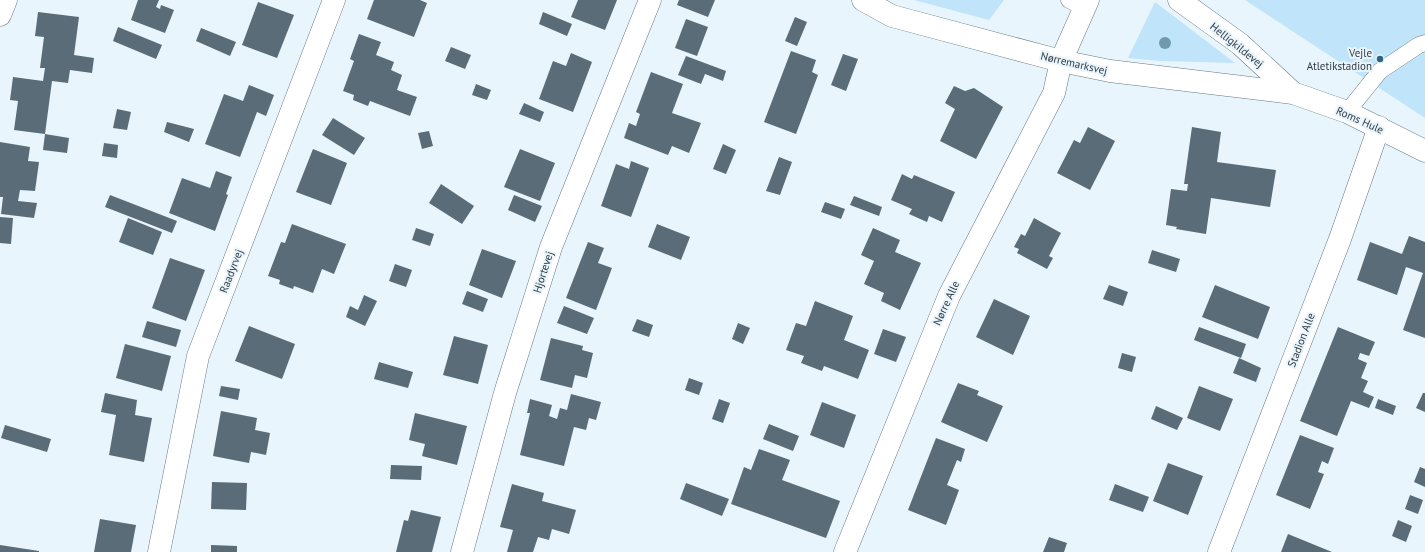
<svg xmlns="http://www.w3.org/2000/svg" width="1425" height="552" font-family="'PT Sans',sans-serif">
  <rect width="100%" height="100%" fill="#e8f5fd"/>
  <g fill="#c0e4fa">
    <path d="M914,0h90l-15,20z"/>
    <path d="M1245,0h180v118z"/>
    <path d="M1155,2l80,61 -75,-2 -32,-3z"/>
  </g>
  <g fill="#5a6c77">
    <path d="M138,0h21l-3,7 4,2 1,-4 13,5 -9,23 -34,-13z"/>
    <path d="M374,0h46l7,3 -13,34 -47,-18z"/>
    <path d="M578,0h39l-12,30 -34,-13z"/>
    <path d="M679,0h36l-7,17 -31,-12z"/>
    <path d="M258,2l36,13 -17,43 -35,-13z"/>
    <path d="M38,12l41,5 -5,38 20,3 -2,15 -22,-3 -2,13 -16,-2 -7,53 -31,-4 4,-29 -8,-1 3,-23 30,4 2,-13h-5l4,-31 -9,-1z"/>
    <path d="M543,12l29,12 -5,12 -28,-12z"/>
    <path d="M795,17l12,5 -10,24 -12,-5z"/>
    <path d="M686,19l22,8 -11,29 -22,-8z"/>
    <path d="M118,27l44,18 -6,14 -43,-18z"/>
    <path d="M201,28l35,14 -6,14 -34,-15z"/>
    <path d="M359,34l22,8 -5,13 18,7 -3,8 11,5 -5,15 20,7 -7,19 -40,-15 -2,5 -15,-6 1,-5 -11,-4 11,-30 -4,-2z"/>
    <path d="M451,47l20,8 -6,14 -20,-8z"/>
    <path d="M791,51l25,9 -4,12 6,3 -22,59 -32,-12z"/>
    <path d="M571,53l21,9 -19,50 -34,-13 14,-38 13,5z"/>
    <path d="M843,54l15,5 -12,32 -15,-6z"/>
    <path d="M686,56l40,15 -3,10 -18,-7 -4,10 -23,-9z"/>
    <path d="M651,72l32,12 -11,29 29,10 -12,30 -17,-7 -4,9 -44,-17 5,-15 7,3 4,-12 -4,-2z"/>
    <path d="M476,84l15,6 -4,10 -15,-5z"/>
    <path d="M249,85l25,10 -8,21 -9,-4 -17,45 -35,-13 19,-50 19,7z"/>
    <path d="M954,86l11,5 9,-3 29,19 -27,52 -36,-18 15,-32 -10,-6z"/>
    <path d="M524,103l20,9 -4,10 -21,-8z"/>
    <path d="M117,109l14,3 -4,18 -14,-2z"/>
    <path d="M333,118l32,20 -11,17 -32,-20z"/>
    <path d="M167,122l27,7 -5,13 -25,-10z"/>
    <path d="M1088,127l27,14 -25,49 -33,-17 17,-33 6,3z"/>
    <path d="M1192,127l29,5 -4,30 59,8 -6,37 -59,-9 -5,36 -30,-5 1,-2 -11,-2 5,-36 16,2 1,-7h-4z"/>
    <path d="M429,131l4,15 -11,3 -4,-16z"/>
    <path d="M45,134l24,4 -2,15 -24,-3z"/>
    <path d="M0,142l30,5 -2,14 11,1 -4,29 -15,-1 -2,11 19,2 -3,15 -33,-4 2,-17h-3z"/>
    <path d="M104,143l14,2 -1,13 -15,-2z"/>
    <path d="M723,144l13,6 -10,24 -13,-5z"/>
    <path d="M313,149l34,14 -16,42 -35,-13z"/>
    <path d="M520,149l35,14 -15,38 -36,-14z"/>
    <path d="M779,157l13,5 -12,33 -14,-4z"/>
    <path d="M631,161l18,7 -18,49 -30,-11 15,-42 13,5z"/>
    <path d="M216,171l16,6 -6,17 2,1 -13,36 -46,-18 13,-35 28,10z"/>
    <path d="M902,174l10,5 2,-4 41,17 -13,30 -13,-6 -2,6 -18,-8 3,-5 -21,-9z"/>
    <path d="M441,184l33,22 -12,18 -33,-21z"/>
    <path d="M110,195l67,26 -5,12 -67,-26z"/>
    <path d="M514,195l28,11 -7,16 -27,-12z"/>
    <path d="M854,196l28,11 -3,9 -29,-11z"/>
    <path d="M825,202l20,7 -4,10 -20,-7z"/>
    <path d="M0,217l13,1 -2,26 -11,-1z"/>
    <path d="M128,218l34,14 -9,23 -34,-13z"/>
    <path d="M1034,218l27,15 -12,23 4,2 -6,11 -30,-16 2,-4 -5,-2 7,-13 4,2z"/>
    <path d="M292,224l54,20 -12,30 -12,-5 -9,24 -19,-7 -1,3 -14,-5 1,-4 -12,-4 13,-34 4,1z"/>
    <path d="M657,224l33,13 -9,23 -33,-13z"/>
    <path d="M416,228l18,6 -4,12 -18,-6z"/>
    <path d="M873,228l27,12 -5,12 26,11 -21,47 -19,-9 3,-8 -20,-9 10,-23 -13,-6z"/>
    <path d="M1409,236l16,6v96l-22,-8 20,-57 -17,-6 -9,28 -40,-15 13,-38 32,12z"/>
    <path d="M588,242l16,6 -6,15 14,5 -16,42 -30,-12z"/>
    <path d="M482,249l34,12 -14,37 -33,-13z"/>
    <path d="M1152,250l28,9 -4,13 -28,-9z"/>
    <path d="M170,258l35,12 -19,51 -34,-13z"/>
    <path d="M395,264l17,6 -6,17 -17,-6z"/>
    <path d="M1109,285l19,7 -5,14 -20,-7z"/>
    <path d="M1215,285l55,22 -12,32 -56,-22z"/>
    <path d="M467,291l21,8 -5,13 -21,-8z"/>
    <path d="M364,295l13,6 -12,25 -19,-9 4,-11 8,4z"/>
    <path d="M994,299l36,17 -17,39 -37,-18z"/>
    <path d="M815,301l38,15 -9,24 25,10 -11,29 -34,-13 -2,5 -21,-8 3,-7 -18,-6 10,-27 10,3z"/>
    <path d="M564,306l30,12 -7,16 -30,-11z"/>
    <path d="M637,319l16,6 -4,12 -17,-6z"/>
    <path d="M147,321l34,9 -5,17 -34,-10z"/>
    <path d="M738,323l12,5 -7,16 -11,-5z"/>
    <path d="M249,326l46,18 -13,35 -47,-18z"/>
    <path d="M1199,327l47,17 -5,14 -47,-18z"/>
    <path d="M1338,327l37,15 -6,14 -9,-3 -2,6 9,4 -6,15 7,3 -5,11 11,5 -5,11 -18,-7 -14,35 -37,-15z"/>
    <path d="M883,329l23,8 -10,25 -22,-8z"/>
    <path d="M454,336l34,9 -10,39 -35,-9z"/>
    <path d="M551,338l32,8 -1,4 11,3 -6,25 -12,-3 -3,13 -32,-8z"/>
    <path d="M125,344l46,12 -9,35 -46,-13z"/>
    <path d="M1122,353l14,4 -4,15 -14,-4z"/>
    <path d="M1239,358l22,10 -5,14 -23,-9z"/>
    <path d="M379,362l34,10 -5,16 -34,-9z"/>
    <path d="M689,378l14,5 -4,12 -14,-5z"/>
    <path d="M958,383l21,8 -2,4 26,11 -16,36 -46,-20z"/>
    <path d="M221,386l19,3 -2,11 -19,-4z"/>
    <path d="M1199,386l34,13 -13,32 -33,-13z"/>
    <path d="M105,393l32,7 -2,15 17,3 -8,44 -35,-7 7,-40 -15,-3z"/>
    <path d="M1423,393h2v19l-9,-4z"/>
    <path d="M571,394l30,8 -5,18 -7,-2 -3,12 -12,-3 -10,39 -44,-11 10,-42h-3l3,-14 22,6 -3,11 8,3 3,-11 7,2z"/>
    <path d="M719,399l11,4 -7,20 -11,-4z"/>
    <path d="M1378,399l18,7 -3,9 -18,-7z"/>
    <path d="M822,402l34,13 -12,33 -34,-13z"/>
    <path d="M1156,406l27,12 -6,12 -26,-11z"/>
    <path d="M221,411l36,7 -2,12 15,3 -4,22 -15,-3 -2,11 -36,-7z"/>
    <path d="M415,413l52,13 -10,39 -35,-9 3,-12 -16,-4z"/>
    <path d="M769,424l30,12 -6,15 -30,-12z"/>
    <path d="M5,425l46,14 -4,13 -46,-14z"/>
    <path d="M1300,435l34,13 -6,16 -6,-3 -4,11 6,2 -14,35 -34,-14z"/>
    <path d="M936,438l29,11 -4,13 -4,-2 -10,25 12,5 -13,35 -38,-15z"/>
    <path d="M759,449l31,11 -8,20 58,21 -14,37 -95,-34 13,-37 7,3z"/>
    <path d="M1168,463l35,13 -15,39 -35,-14z"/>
    <path d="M391,465l31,1 -1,14 -31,-1z"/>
    <path d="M1420,467l5,2v18l-11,-5z"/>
    <path d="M212,482l35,1 -1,27 -35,-1z"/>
    <path d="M686,483l43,16 -7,17 -42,-17z"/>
    <path d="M512,484l32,9 -2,8 34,9 -7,24 -17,-5 -3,11 -11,-3 -5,15h-26l6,-22 -13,-3z"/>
    <path d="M1115,484l34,13 -6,15 -34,-12z"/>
    <path d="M1410,495l13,5 -5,14 -13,-5z"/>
    <path d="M411,510l30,7 -9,35h-36l8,-32 4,1z"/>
    <path d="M100,519l36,6 -5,27h-37z"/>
    <path d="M1398,520l14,6 -6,16 -14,-6z"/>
    <path d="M1288,534l44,18h-51z"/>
    <path d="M1049,537l18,6 -3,9h-21z"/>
    <path d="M0,545l39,6v1h-39z"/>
    <path d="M211,545l26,1v6h-26z"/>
  </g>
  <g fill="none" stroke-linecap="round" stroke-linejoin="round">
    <g stroke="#677a85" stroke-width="17">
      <g id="lane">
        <path d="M1069,0l14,7"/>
        <path d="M1347,112l33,-41 39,-26 6,-2"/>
      </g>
    </g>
    <g stroke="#677a85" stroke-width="23">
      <g id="street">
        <path d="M1179,0l61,44 53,49"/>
        <path d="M0,15l6,-15"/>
        <path d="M159,552l39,-196 136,-356"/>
        <path d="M462,552l43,-159 46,-146 99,-247"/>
        <path d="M845,552l104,-256 105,-203 7,-32 27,-61"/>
        <path d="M1219,552l121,-313 39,-112"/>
      </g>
    </g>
    <g stroke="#677a85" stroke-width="23">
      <path id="secondary" d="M863,0l29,16 169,45 49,10 183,22 54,19 78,39"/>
    </g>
    <use href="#lane" stroke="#fff" stroke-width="16"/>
    <use href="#street" stroke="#fff" stroke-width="22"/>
    <use href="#secondary" stroke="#fff" stroke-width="22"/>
  </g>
  <circle fill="#6f9aae" cx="1165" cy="43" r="6"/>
  <circle fill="#306481" stroke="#e8f5fd" stroke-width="1.5" cx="1380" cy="59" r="4"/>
  <g text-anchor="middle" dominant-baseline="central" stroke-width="4" stroke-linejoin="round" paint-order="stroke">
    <g font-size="11" fill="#323a40" stroke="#e8f5fd">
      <text transform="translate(1237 45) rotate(39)">Helligkildevej</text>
      <text transform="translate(1074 63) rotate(13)">Nørremarksvej</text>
      <text transform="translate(1360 120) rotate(24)">Roms Hule</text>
      <text transform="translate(231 271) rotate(-69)">Raadyrvej</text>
      <text transform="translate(543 272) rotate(-72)">Hjortevej</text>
      <text transform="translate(946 303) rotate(-65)">Nørre Alle</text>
      <text transform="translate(1301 340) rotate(-69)">Stadion Alle</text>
    </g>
    <g font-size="11" fill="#323a40" stroke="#e8f5fd" text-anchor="end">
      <text x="1372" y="53">Vejle<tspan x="1372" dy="13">Atletikstadion</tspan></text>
    </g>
  </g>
</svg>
